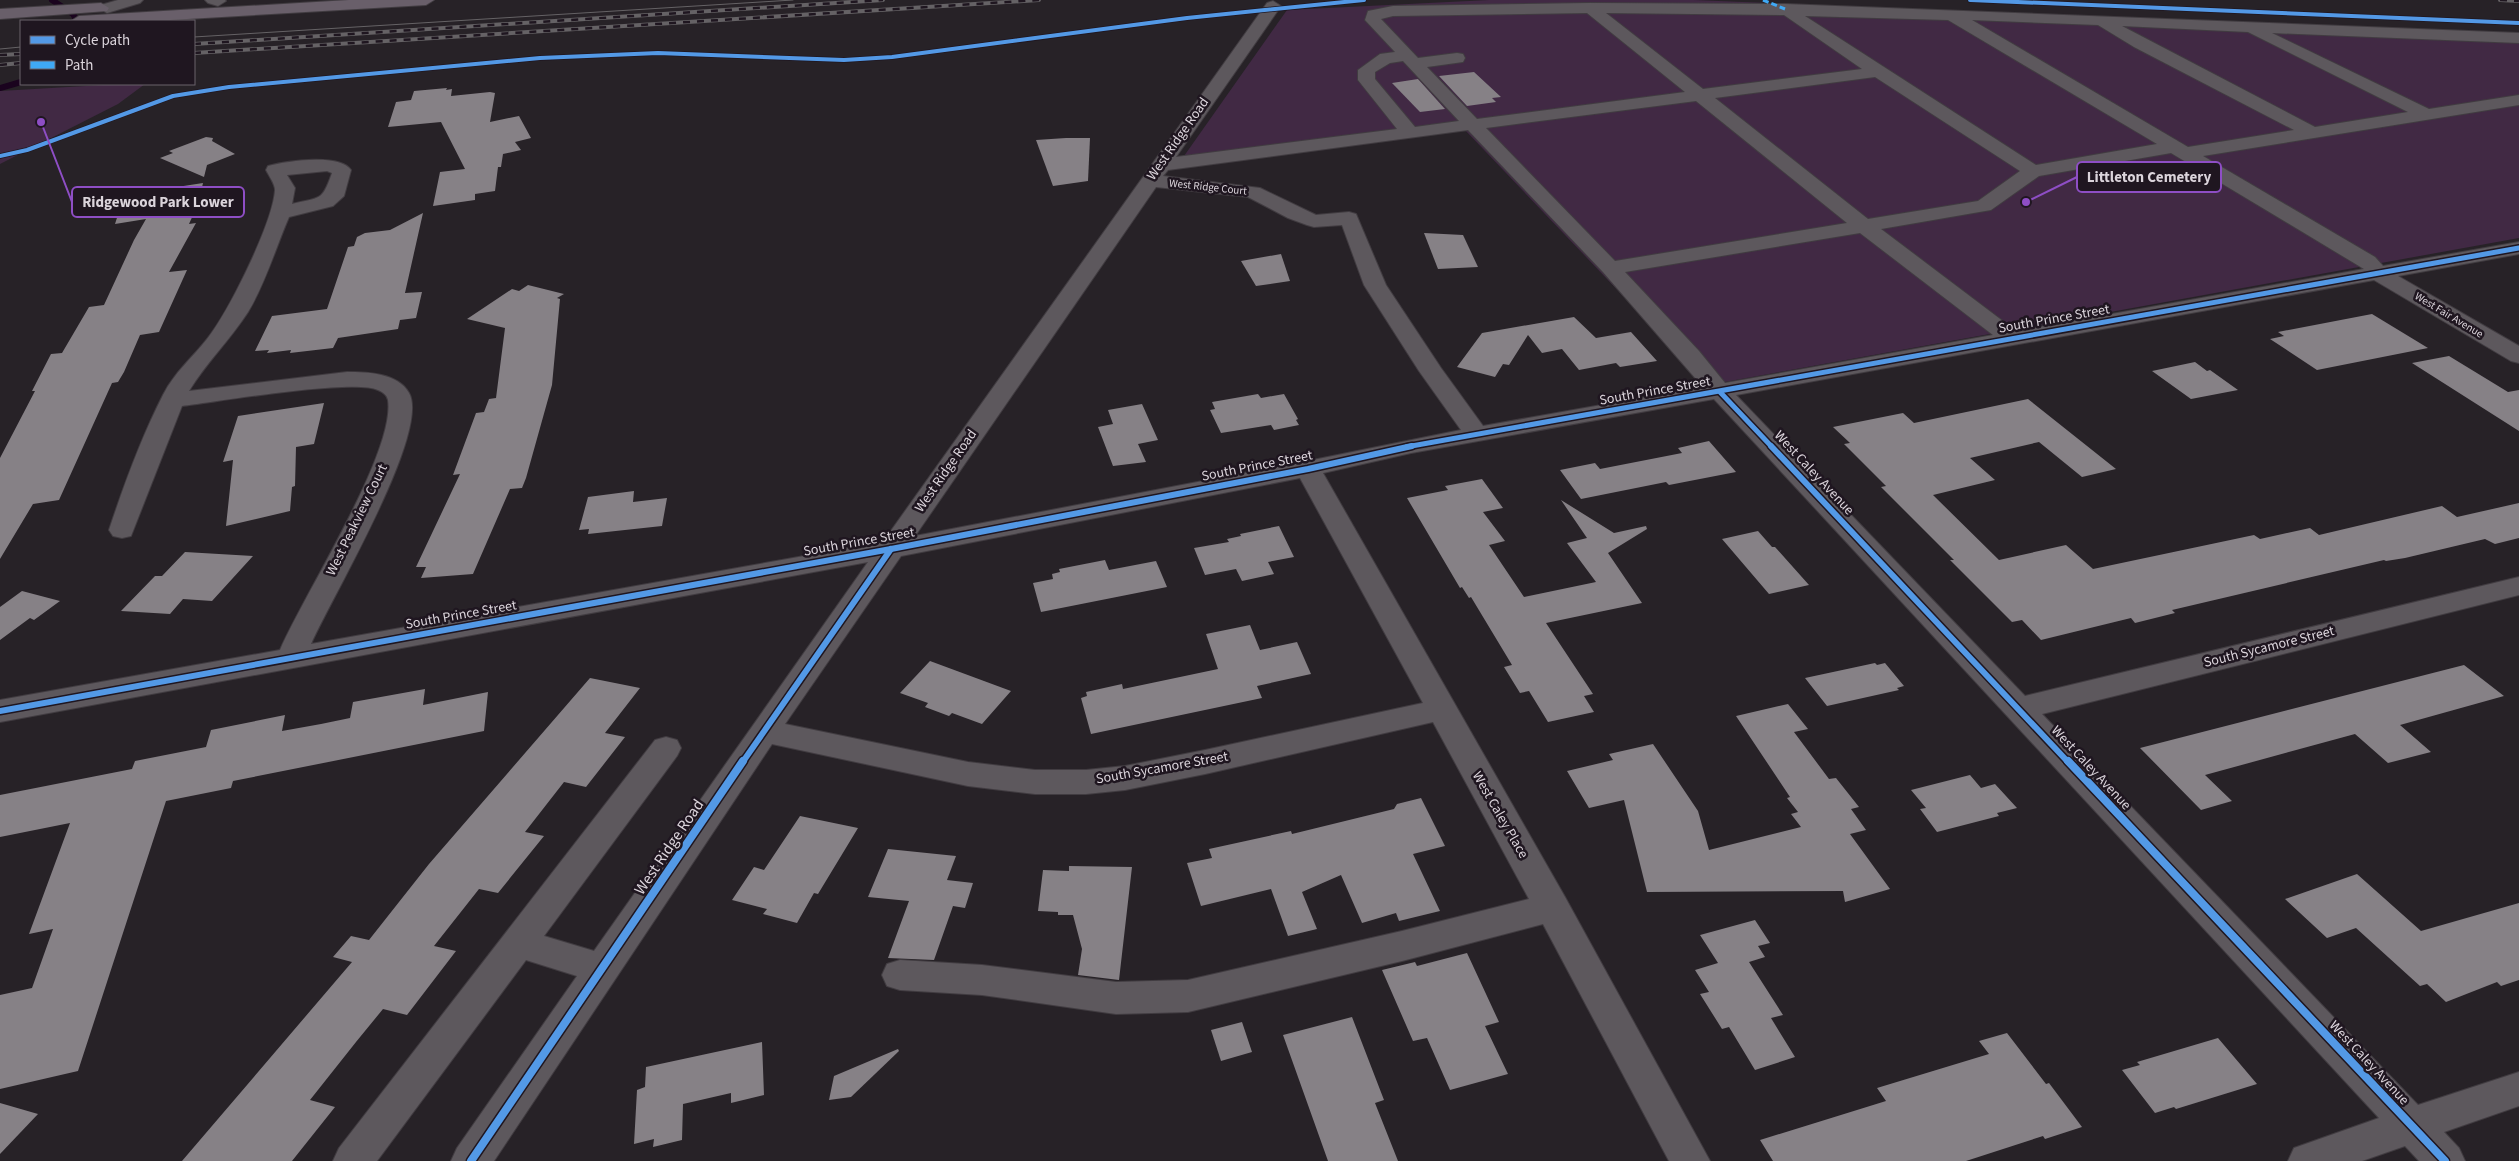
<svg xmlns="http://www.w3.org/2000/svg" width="2519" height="1161" font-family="'Source Sans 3',sans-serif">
  <rect width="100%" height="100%" fill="#272227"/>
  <g fill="#412944">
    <path d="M1489,0h205l825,34v204l-811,147 -243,-255 -288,36 110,-156z"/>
    <path d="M120,84h25l-27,20 -118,60v-73z"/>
  </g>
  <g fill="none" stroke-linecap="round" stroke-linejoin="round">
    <g stroke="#1a031e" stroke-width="6">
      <path d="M52,0l21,14 4,7"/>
      <path d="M0,88l21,-6"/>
    </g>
  </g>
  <g fill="#868186">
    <path d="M1474,72l27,25 -9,1 4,4 -29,4 -28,-30z"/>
    <path d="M1418,79l27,30 -25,3 -28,-29z"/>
    <path d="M447,88l-1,2 6,-1 -1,7 39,-4 5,1 -5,29 29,-6 12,22 -16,4 6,8 -18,4 -2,13h-3l-3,24 -20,3v6l-42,6 7,-34 25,-3 -24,-47 -53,5 8,-25 15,-2 3,-9z"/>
    <path d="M206,137l7,1 -1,3 23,13 -28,11 -3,12 -44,-19 13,-5 -4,-2z"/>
    <path d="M1066,138h24l-2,43 -35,5 -17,-46z"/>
    <path d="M203,183l-5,21 -9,20 7,-1 -27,49 18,-2 -28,62 -19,3 -16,37 -6,10 -6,1 -53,117 -26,4 -33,55v-101l35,-67h-3l19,-37 11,-1 27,-46 15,-2 30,-65 12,-21 -31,5 8,-25 2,-4z"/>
    <path d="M423,213l-18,80 17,-1 -6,26 -16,2 -2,9 -60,9 -5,10 -43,5 1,-3 -24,3 2,-3 -14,1 17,-35 55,-7 21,-62 6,-1 3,-9 8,-4 25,-3z"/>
    <path d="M1424,233l39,2 15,32 -40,2z"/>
    <path d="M1281,254l9,27 -34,5 -15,-25z"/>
    <path d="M528,285l36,9 -7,4 3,1 -8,86 -26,93 -4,10 -12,1 -37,85 -52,4 5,-11h-10l44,-93 -7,1 23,-62 8,-1 5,-13 7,-1 9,-70 -38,-9 45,-30 7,2z"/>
    <path d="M2372,314l56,34 -111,22 -47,-31 14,-3 -6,-4z"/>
    <path d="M1574,317l22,21 35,-6 26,29 -37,6 -4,-4 -37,7 -17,-21 -20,4 -14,-18 -19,30 -6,-1 -8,13 -38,-10 25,-34z"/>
    <path d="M2449,356l59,36 11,-2v41l-107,-68z"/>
    <path d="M2195,362l12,9 3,-1 28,20 -47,9 -39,-28z"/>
    <path d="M1258,394l3,4 23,-4 14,25 -2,1 3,5 -25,5 -3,-5 -50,8 -11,-23 5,-1 -3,-7z"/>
    <path d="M2028,399l88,70 -34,8 -43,-35 -69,16 25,22 -62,15 66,65 67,-15 27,24 161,-34 6,4 50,-11 9,7 123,-29 15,11 62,-14v35l-24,6 -10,-5 -80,19 -19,3 -2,-1 -212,50 3,3 -40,10 -4,-5 -90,22 -19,-20 -10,2 -62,-62h4l-73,-73 5,-1 -42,-42 6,-1 -17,-16 70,-14 11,10z"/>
    <path d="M324,403l-10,41 -18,3 -1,39 -3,1 -2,24 -64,15 7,-66 -10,2 15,-46z"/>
    <path d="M1142,404l16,36 -20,4 8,18 -33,4 -15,-39 15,-3 -5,-14z"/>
    <path d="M1709,441l27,31 -67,13 -3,-3 -85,17 -21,-29 35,-7 5,6 82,-16 -4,-5z"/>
    <path d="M1482,479l21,29 -20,4 22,29 -16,4 35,52 72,-15 -29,-39 20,-5 -26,-38 53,33 32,-7 1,3 -39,24 34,50 -96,20 47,71 -9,2 10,16 -46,10 -19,-31 -9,2 -16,-26 8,-2 -41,-68 -2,1 -7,-11 -2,1 -53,-90 41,-8 -3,-4z"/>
    <path d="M634,491l-1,11 34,-4 -5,28 -74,8 1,-5 -10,1 9,-33z"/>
    <path d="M1279,526l15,31 -26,5 6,12 -32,7 -6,-12 -31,6 -11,-27 35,-6 -2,-3 14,-3 -1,-2z"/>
    <path d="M1758,531l14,16h3l34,38 -40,9 -47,-55z"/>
    <path d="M185,552l68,4 -41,45 -29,-2 -13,15 -49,-3 34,-35h7z"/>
    <path d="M1105,560l4,10 47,-9 11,26 -126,25 -8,-29 20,-4 -1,-5 8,-2 -1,-3z"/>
    <path d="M22,591l38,10 -26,19 -4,-2 -30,22v-33z"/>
    <path d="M1250,625l10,25 37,-8 14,32 -54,12 5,12 -171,36 -10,-36 6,-2 -1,-4 36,-8 1,5 95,-20 -12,-35z"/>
    <path d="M930,661l81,30 -29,33 -30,-11 -3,3 -24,-9 3,-4 -28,-10z"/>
    <path d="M1875,663l2,2 8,-2 19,23 -7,2 2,2 -72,16 -22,-28z"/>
    <path d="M2464,665l40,31 -104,29 31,27 -43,11 -33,-29 -150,41 27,26 -31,9 -61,-62z"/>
    <path d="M590,678l50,10 -35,45 20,4 -39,50 -22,-5 -39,50 19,4 -46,57 -19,-4 -45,57 22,5 -49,64 -24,-6 -27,33 -46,58 25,7 -43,54h-110l170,-199 -19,-5 18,-21 18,4 60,-76z"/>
    <path d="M425,689l-2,16 65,-13 -4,39 -251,50 -2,7 -65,13 -88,270 -78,18v-94l32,-7 21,-59 -24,5 41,-111 -70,14v-42l132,-26 3,-8 71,-14 5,-17 74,-15 -3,16 39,-7 29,-6 3,-16z"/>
    <path d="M1788,704l20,25 -14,3 35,47 7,-1 23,29 -8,2 15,21 -16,4 40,55 -45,13 -2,-11 -196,1 -23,-92 -35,8 -22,-37 46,-11 -4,-6 44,-10 45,67 11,39 92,-23 -10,-13 7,-2 -11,-14 3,-1 -54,-81z"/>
    <path d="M1970,775l11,13 14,-4 22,24 -20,5 2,3 -62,16 -17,-23 6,-1 -15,-18z"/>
    <path d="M1421,798l24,48 -32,8 27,57 -41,10 -3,-8 -34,10 -21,-48 -39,17 15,37 -29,7 -17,-47 -70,17 -14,-43 25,-5 -3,-9 82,-18 1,3 102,-25 3,-5z"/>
    <path d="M800,816l58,12 -40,66 -4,-1 -17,30 -34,-9 4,-5 -35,-9 22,-33 10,3z"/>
    <path d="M888,849l68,7 -9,24 26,3 -8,25 -12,-2 -19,54 -46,-2 21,-57 -41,-4z"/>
    <path d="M1069,866l63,1 -13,113 -41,-5 4,-26 -9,-34h-15v-3l-20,-1 5,-41 26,1z"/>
    <path d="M2357,874l64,57 98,-28v77l-18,6 -4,-4 -51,20 -19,-18 -7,2 -64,-58 -29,10 -42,-39z"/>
    <path d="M1755,920l15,23 -12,3 7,11 -16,5 34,53 -12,3 24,39 -40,13 -26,-43 -7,2 -22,-35 9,-2 -14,-22 23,-7 -18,-28z"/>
    <path d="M1467,953l32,69 -14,4 23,48 -58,16 -23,-52 -14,3 -31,-71 33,-8 2,4z"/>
    <path d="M1352,1017l32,83 -9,3 23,58h-70l-45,-126z"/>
    <path d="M1242,1022l10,30 -31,9 -10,-31z"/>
    <path d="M2007,1033l39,51 3,-1 33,44 -37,12 -2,-3 -77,25h-193l-13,-21 126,-39 -9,-13 112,-34 -10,-13z"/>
    <path d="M2218,1038l39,46 -81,25 -2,-2 -19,6 -33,-43 18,-5 -3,-3z"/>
    <path d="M762,1042l2,53 -33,8v-10l-48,11 -1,36 -29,7 1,-8 -20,5 3,-54 8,-3 1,-20z"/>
    <path d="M898,1049l1,2 -48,46 -22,3 5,-24z"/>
    <path d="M0,1103l38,11 -38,40z"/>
  </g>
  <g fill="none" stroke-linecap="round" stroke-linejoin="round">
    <g stroke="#413c41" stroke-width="2">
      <g id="minor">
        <path d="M118,0h25l-3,3 -33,10 -8,-5 2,-3z"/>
        <path d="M205,0h20l1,1 -8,5 -10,-3z"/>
        <path d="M1273,1l8,5 -105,151 221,-28 -39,-49v-10l22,-16 15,-2 -30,-32 3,-9 25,-5 197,-3 195,1 734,29v10l-247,-10 157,76 90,-14v10l-316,51 172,101 8,9 136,-24v12l-121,22 121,70v17l-8,-2 -137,-81 -638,115 289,301 494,-119v18l-477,119 376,391 101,-33v34l-75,26 15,16 6,13h-46l-14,-15 -43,15h-74l6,-13 85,-30 -665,-719 -303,54 -88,20 242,424 145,264h-41l-126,-237 -141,37 -214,51 -72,2 -134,-19 -82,-5 -13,-4 -5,-11 5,-11 13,-4 82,5 134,17 72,-2 214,-49 127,-32 -96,-177 -228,52 -80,16 -39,4h-51l-67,-8 -196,-42 -278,417h-43l6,-13 120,-172 -51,-16 -149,201h-44l6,-13 316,-408 11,-3 11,3 4,8 -4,8 -133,180 50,15 274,-389 -868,160v-22l280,-50c23,-54 116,-198 108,-250 -1,-5 -5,-8 -10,-10 -24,-12 -162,12 -196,16l-51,130 -9,2 -9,-2 -4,-6c15,-45 32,-92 54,-135 11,-22 29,-37 44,-56 21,-26 66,-116 68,-149 0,-6 -6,-14 -9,-20l2,-4c18,-5 72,-13 83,4l-7,26 -11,10 -44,11c-13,30 -24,67 -41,95 -18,28 -42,51 -59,79l158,-19c20,0 51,1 62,21 22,39 -79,207 -98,251l572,-102 384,-539zM1587,13l98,79 -208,27 -50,-52 36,-5 2,-4 -2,-4 -6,-1 -39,5 -37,-39 12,-3zM1606,13l178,2 78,54 -159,20zM1805,16l143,4 209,124 -121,21zM1972,20l126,5 36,22 160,83 -106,17zM2122,26l126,6 160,80 -93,15zM1403,61l56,60 -44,6 -40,-48v-7l15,-9zM1875,77l145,94 -42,30 -110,18 -153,-121zM1696,101l151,122 -232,38 -129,-133zM1468,130l135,142 100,115 -220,39 -42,-58 -55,-83 -30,-71 -7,-2 -33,3 -56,-27 -97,-12 5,-6zM2171,153l193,116 -348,62 -135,-102 110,-19 48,-34zM327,171l5,2c-10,29 -12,24 -40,31l3,-16 -8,-13zM1156,187l92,10 40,21 19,7 7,2 28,-2 22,60 55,86 42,59 -153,31 -393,75zM1860,233l133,102 -268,48 -26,-32 -74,-79zM1300,478l123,225 -218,47 -80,16 -39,4h-51l-67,-8 -183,-38 116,-168z"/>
      </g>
    </g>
    <g stroke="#413c41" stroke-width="2">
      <g id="highway">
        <path d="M349,0h85l-8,5 -273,16h-82l8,-5z"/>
        <path d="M101,3l8,5 -2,3 -107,8v-10z"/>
      </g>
    </g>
    <use href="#minor" fill="#5d585d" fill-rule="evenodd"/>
    <use href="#highway" fill="#695f6a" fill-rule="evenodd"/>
    <g stroke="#656265" stroke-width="1">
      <path d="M194,37l599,-37"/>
      <path d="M0,49l21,-2"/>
    </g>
    <g stroke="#656265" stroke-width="4">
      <g id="rail">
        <path d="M2500,0l19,1"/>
        <path d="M194,44l689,-44"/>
        <path d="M194,53l845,-53"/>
        <path d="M0,55l21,-1"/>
        <path d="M0,65l21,-2"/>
      </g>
    </g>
    <use href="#rail" stroke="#1f1620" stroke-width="2.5" stroke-dasharray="7" stroke-linecap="butt"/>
    <path stroke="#3fa9f5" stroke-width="3" stroke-dasharray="6 3" stroke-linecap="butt" d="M1763,0l22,9"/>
    <g stroke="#1f1620" stroke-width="5.5">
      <g id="cycleway-far3">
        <path d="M1970,0l549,23"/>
        <path d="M0,156l27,-6 146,-54 56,-9 311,-29 118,-5 186,7 48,-3 295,-39 177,-18"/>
      </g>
    </g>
    <g stroke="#1f1620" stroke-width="8">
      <g id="cycleway-far2">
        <path d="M1720,392l52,55"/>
        <path d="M1406,447l1113,-199"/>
      </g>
    </g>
    <g stroke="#1f1620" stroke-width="9">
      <g id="cycleway-far1">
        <path d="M1771,446l298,317"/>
        <path d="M0,711l891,-162 417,-80 104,-23"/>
        <path d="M742,763l149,-214"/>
      </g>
    </g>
    <g stroke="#1f1620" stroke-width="11">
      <g id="cycleway">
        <path d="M2068,761l377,400"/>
        <path d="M471,1161l272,-400"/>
      </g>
    </g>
    <use href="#cycleway-far3" stroke="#5399e6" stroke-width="4"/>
    <use href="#cycleway-far2" stroke="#5399e6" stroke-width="5"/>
    <use href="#cycleway-far1" stroke="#5399e6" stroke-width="6"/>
    <use href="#cycleway" stroke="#5399e6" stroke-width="8"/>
  </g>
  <g text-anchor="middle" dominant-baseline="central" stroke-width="5" stroke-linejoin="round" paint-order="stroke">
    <g font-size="11" fill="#dbd4db" stroke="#1f1620">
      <text transform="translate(1208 187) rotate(6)">West Ridge Court</text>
      <text transform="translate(2449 315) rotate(31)">West Fair Avenue</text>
    </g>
    <g font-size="14" fill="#dbd4db" stroke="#1f1620">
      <text transform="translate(1178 139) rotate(-55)">West Ridge Road</text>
      <text transform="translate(2054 319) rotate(-10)">South Prince Street</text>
      <text transform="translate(1655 391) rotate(-10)">South Prince Street</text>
      <text transform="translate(1257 466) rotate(-11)">South Prince Street</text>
      <text transform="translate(946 471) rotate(-55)">West Ridge Road</text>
      <text transform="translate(1814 473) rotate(47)">West Caley Avenue</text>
      <text transform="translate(357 520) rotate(-64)">West Peakview Court</text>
      <text transform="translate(859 542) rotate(-10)">South Prince Street</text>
      <text transform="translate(461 615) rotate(-10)">South Prince Street</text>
      <text transform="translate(2269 647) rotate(-14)">South Sycamore Street</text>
      <text transform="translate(1162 768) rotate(-10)">South Sycamore Street</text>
      <text transform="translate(2091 768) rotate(47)">West Caley Avenue</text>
      <text transform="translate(1500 815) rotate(60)">West Caley Place</text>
      <text transform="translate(2369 1063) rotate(47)">West Caley Avenue</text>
    </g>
    <g font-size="16" fill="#dbd4db" stroke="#1f1620">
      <text transform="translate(669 847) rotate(-56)">West Ridge Road</text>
    </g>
  </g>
  <path fill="none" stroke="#8e4ec5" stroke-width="2" d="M2026 202L2077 177M41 122L72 202"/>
  <g fill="#8e4ec5" stroke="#1f1620" stroke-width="2">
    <circle cx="2026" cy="202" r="5"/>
    <circle cx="41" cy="122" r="5"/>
  </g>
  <g fill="#1f1620" stroke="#8e4ec5" stroke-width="2">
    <rect x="2077" y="162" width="144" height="30" rx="5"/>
    <rect x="72" y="187" width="172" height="30" rx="5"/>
  </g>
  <g font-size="15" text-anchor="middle" font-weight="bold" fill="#dbd4db">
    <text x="2149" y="182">Littleton Cemetery</text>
    <text x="158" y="207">Ridgewood Park Lower</text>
  </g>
  <rect x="20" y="20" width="175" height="65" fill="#1f1620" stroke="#6a626b"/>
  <rect x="30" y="36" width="25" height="8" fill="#5399e6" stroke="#6a626b"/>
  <text x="65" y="45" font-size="15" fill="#dbd4db">Cycle path</text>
  <rect x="30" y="61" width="25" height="8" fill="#3fa9f5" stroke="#6a626b"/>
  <text x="65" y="70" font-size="15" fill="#dbd4db">Path</text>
</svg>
